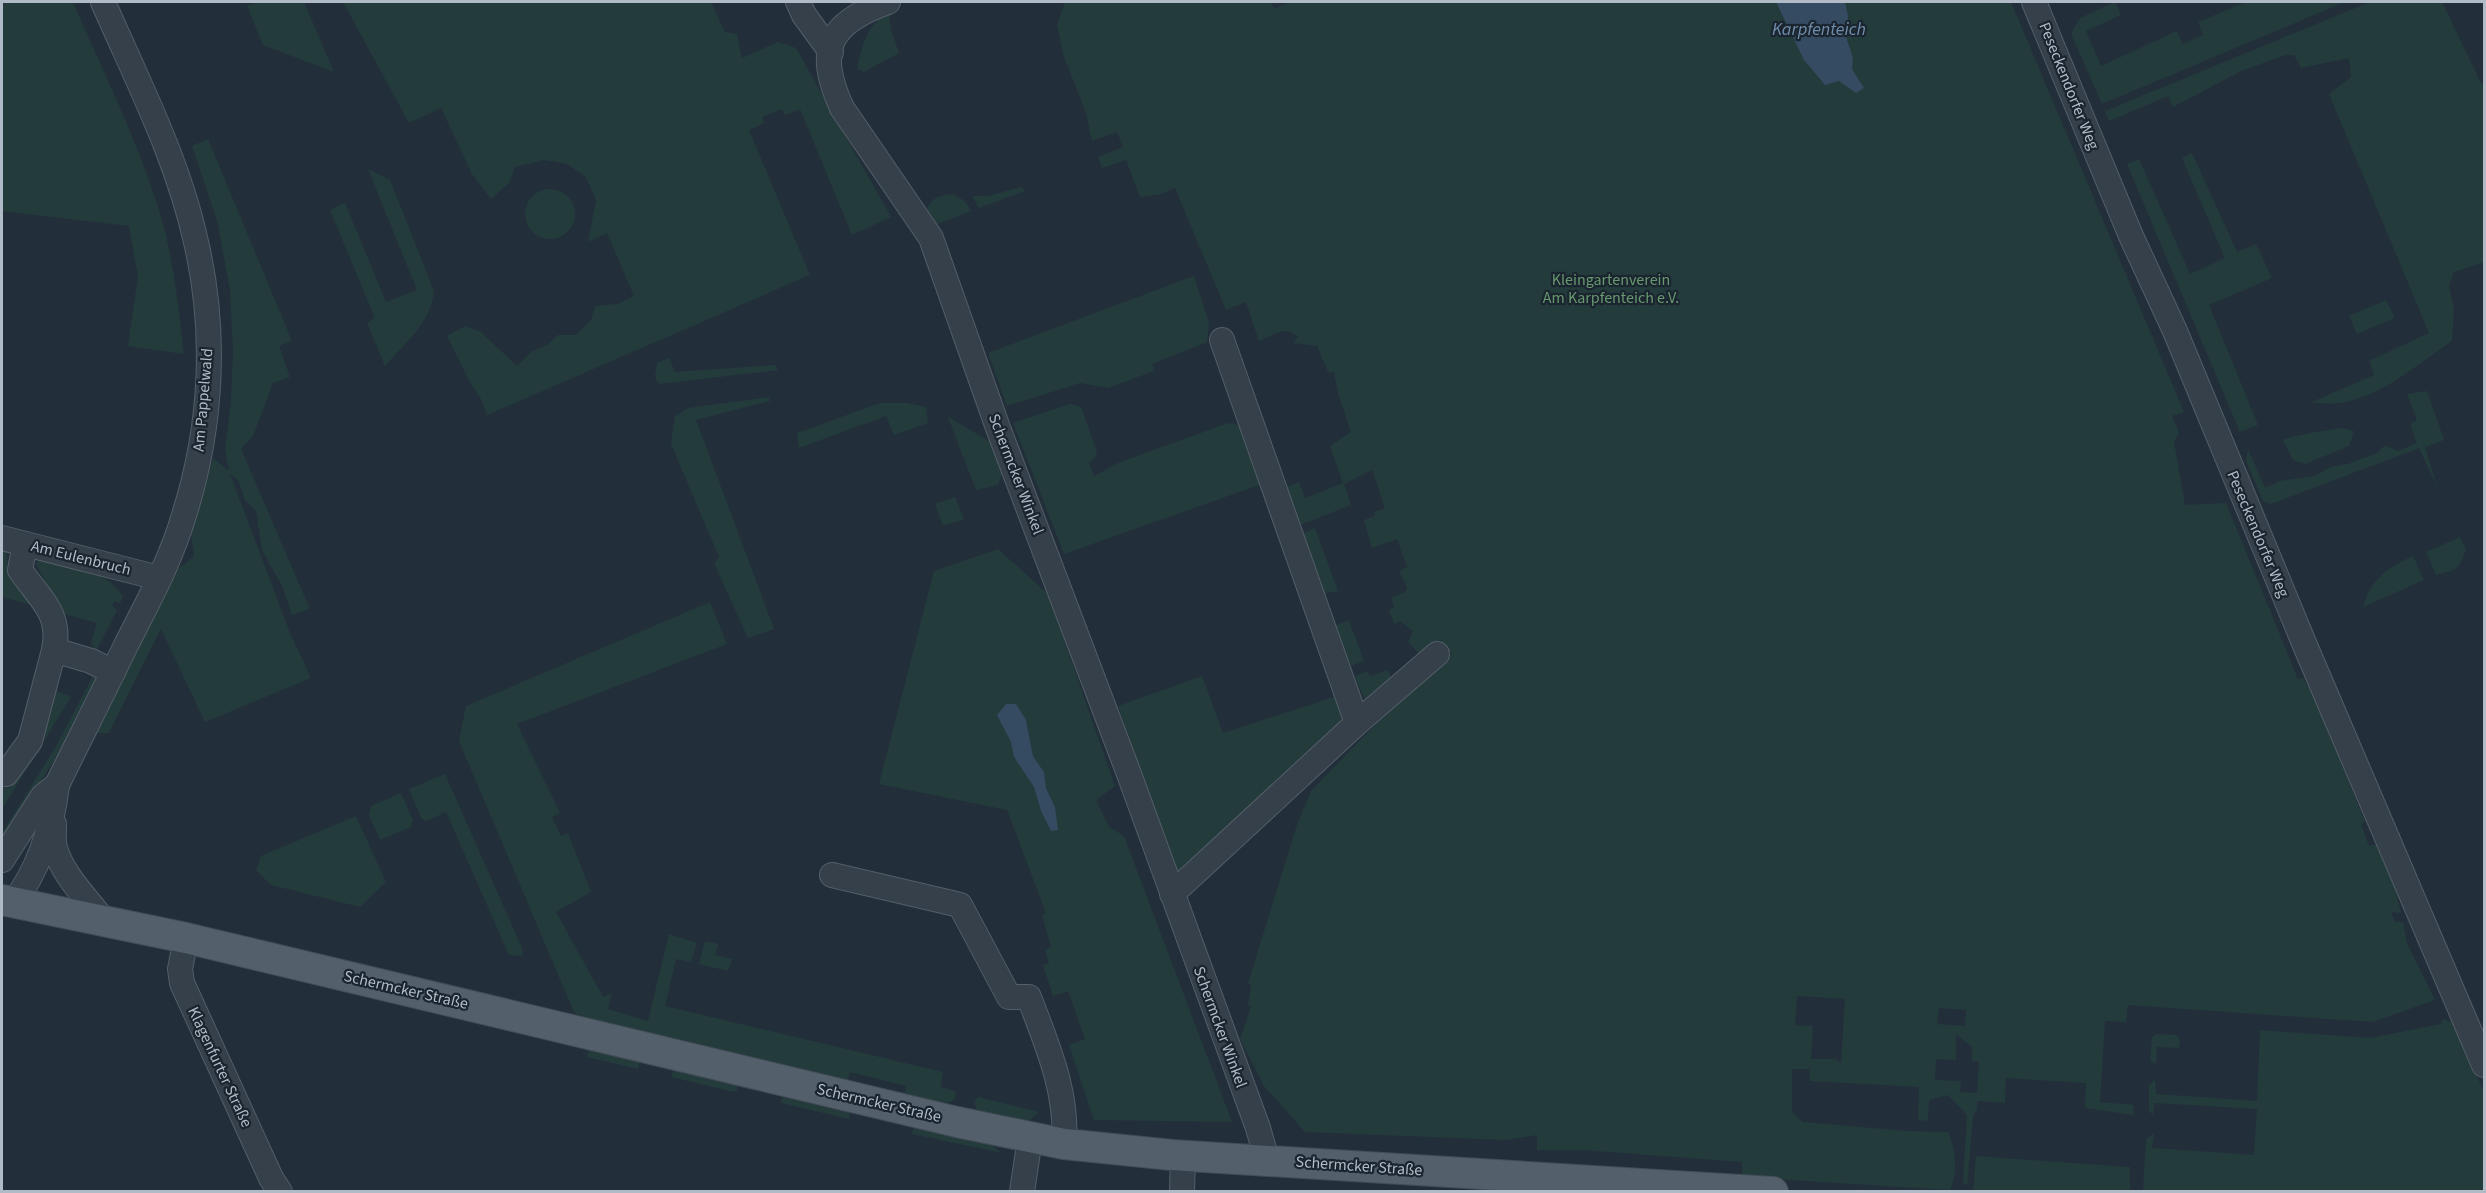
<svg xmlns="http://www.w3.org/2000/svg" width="2486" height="1193" font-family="'Source Sans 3',sans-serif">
  <rect width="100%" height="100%" fill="#222f3b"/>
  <g fill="#243b3c" fill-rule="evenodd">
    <path d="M2,2h71c28,65 61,131 83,199 17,50 22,102 28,153l-56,-8 10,-70 -9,-50 -127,-15z"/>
    <path d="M257,2h47l30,70 -71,-27 -16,-39z"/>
    <path d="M343,2h368l14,30 12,2 5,24 36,-16 18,6 95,169 -39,18 -52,-126 -15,6 -3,-6 -20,8 2,6 -15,7 61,145 -323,140 -6,-16 -12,-18 -22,-45 18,-10 16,6 36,34 14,-14 16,-7 11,-10h18l15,-15 4,-14 22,-2 17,-8 -27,-63 -19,9 8,-42 -10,-23 -19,-13 -23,-4 -29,7 -6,16 -18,16 -19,-25 -31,-66 -32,15z"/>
    <path d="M1065,2h206l3,7 15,-7h722l173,410 -12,4 7,16 -5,10 11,63 41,-2 72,176 5,-1 11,19 51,125 -4,2 8,22 10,-2 14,35 8,34 -10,-1 4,10h8l4,21 28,57 -63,22 -244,-17 -2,17 -21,-1 -5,81 33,3 1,10 -49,-7 1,-25 -80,-5 -1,25 -28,-2v8l-4,8 -6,69 -4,-4 4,-67 -19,-20 -19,5 -1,21 -10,-1 1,-33 -109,-6v-12h-18v43l11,10 104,9 41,1c8,17 10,40 2,58l-208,-13v-15l-160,-12h-45v-15l-31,5 -201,-8 -41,-46 -24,-47 11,-32 -3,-1 3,-21 -3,-2 49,-158 14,-34 58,-60 83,-77 -12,-14 -18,17 -14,-15 5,-11 -13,-10 -6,3 -5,-14 5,-2 -3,-10 14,-6 2,-5 -8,-16 8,-4 -10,-28 -25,9 -8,-28 11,-4 -1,-4 11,-4 -13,-38 -28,14 7,21 -51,20 -14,-38 13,-5 6,16 38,-15 -13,-37 21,-14 -13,-39 -4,-21h-6l-11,-26 -24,-3 5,-6c-13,-13 -25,-1 -39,4l-13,-39 -20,8 -51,-122 -14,6 -21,3 -14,-37 -24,8 -4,-11 25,-10 -6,-15 -25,9 -6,-28 -23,-59 -6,-29zM1797,996l48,3 -4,64 -6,-4h-24l2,-33 -18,-1zM1939,1008l27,2 -1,16 -28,-2zM1956,1034l16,13v14l7,1 -2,31 -17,-1 1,-11 -26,-1 1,-21 20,1z"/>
    <path d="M2115,2l6,13 -35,16 15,35 76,-35 6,13 20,-9 -5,-13 48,-20h99l-243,102 -31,-70 9,-16z"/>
    <path d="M2370,2h72l38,79 4,5v176l-30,10 -5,14 5,23 -2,32c-41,27 -87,72 -140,61l62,-27 -5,-14 60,-28 -100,-239 22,-17 -2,-19 -48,10 -7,-13h-8l-45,16 -68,36 -5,-11 -59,25 -4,-10z"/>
    <path d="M889,14l2,16 8,23 -35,19 -7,-3c5,-23 9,-45 32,-55z"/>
    <path d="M208,139l84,202 -13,5 11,31 -17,6 -20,53 -12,13 69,160 -18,6 -9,-27 -21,-38 -6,-39 -11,-11 -7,-20 -8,-6 60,159 21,45 -106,44 -44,-93 -52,104h-11l-2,-4 79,-159 10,-6 9,-9 -3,-22 22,-75 16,13 -4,-21 6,-49 2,-51 -3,-59 -12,-67 -26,-78z"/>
    <path d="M2192,153l45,99 19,-8 16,34 -63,27 49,120 -18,7 -113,-268 12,-5 51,115 35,-16 -43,-100z"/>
    <path d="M368,169l22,11 44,111c-3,32 -29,52 -49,75l-18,-43 8,-5 -45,-108 15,-7 41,99 31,-12z"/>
    <path d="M1021,187l4,4 -46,17 -7,-12h17z"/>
    <circle cx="550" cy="214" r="25"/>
    <path d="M952,194l13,7 6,10 -36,14 -8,-14c3,-13 13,-16 25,-17z"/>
    <path d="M1194,276l15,47 -2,19 -55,22 2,7 -46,17 -28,-5 -73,23 -19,-53z"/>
    <path d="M2386,300l9,18 -38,16 -8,-18z"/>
    <path d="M669,358l6,14 100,-7 3,5 -119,14 -4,-7 2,-14z"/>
    <path d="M2427,391l17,49 -19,7 12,40 -18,-39 -148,56 -8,-3 -17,-40 2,-12 17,39 14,-7 36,-5 15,-9 18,-3 29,-11 8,-8 13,6 19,-8 -7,-19 7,-4 -10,-26z"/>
    <path d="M769,397l1,4 -74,19 78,209 -26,9 -34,-75 5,-6 -48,-113 4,-28 13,-8z"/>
    <path d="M880,403h27l19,4 2,16 -34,12 -8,-19 -87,32 -2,-15z"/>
    <path d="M1070,404l11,3 16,45 -1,4 -7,8 5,12 24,-13 110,-40 13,2 21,59 -198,70 -51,-131z"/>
    <path d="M948,417l48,28 8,24 -6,16 -22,5z"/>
    <path d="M2341,428l13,3 -5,15 -44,18 -12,-4 -10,-20c17,-7 39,-8 58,-12z"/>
    <path d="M955,497l9,22 -21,7 -8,-22z"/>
    <path d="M1315,528l23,63 -16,3 -21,-60z"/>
    <path d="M2460,537l6,13c-8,20 -9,20 -30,25l-10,-23z"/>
    <path d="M2,549l4,1 3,24 26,32 -33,-9z"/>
    <path d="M998,549l50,45 67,192 -19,14 13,27 15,9 108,286 -138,-2 -25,-75 16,-6 -17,-48 -15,5 -10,-31 6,-2 -4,-13 6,-3 -9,-32 4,-2 -39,-103 -128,-26 55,-213zM1026,720l7,36 11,16 2,16 9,19 -4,24c-9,-15 -10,-32 -18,-46 -9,-17 -18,-24 -22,-43z"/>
    <path d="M2413,556l11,24 -61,27c8,-28 25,-40 50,-51z"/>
    <path d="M41,559c31,7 64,9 82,38l-3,6 -5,-2 -3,5 5,4 -21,41 -5,-8 6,-20 -33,-9 -4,-4 -24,-46z"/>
    <path d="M710,602l17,42 -210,80 43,89 -8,4 9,19 7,-3 23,59 -35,20 47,85 9,-4 -4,16 40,12 21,-87 28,9 -6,19 -15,-3 -11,47 278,66 -2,15 13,4 2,2 -1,6c-15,10 -35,2 -51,-2l2,-11 -56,-14 -3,12 -203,-48 -68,-22 -3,-4 -114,-269 7,-35z"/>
    <path d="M1349,621l15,40 -13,5 -16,-41z"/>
    <path d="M1388,670l4,12 -27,19 -10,-25 12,-5 3,5z"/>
    <path d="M93,676l4,4 -37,71 -58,91v-9l53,-85z"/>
    <path d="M1202,676l21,57 114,-37 5,25 -158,148 -8,3 -58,-166z"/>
    <path d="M54,690l17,7 -69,112v-27l8,6 29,-42z"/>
    <path d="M445,774l77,174v8l-13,-1 -63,-143 -20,9 -5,-3 -12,-29z"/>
    <path d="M401,793l12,27 -2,7 -31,13 -11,-25 2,-9z"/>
    <path d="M356,816l30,66 -26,25 -89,-22 -15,-15 5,-14z"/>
    <path d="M705,941l13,3 -3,11 17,4 -4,12 -29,-7z"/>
    <path d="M2443,1019l13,5 28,69v98l-341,1 3,-53 8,-6 -2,15 102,7 3,-46 -102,-6 -2,12 -4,-4v-26l6,-5 1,14 101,7 3,-71 110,8 71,-14z"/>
    <path d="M2156,1034l20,1 4,5 -1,8 -22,-1 -1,17 -6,-4 2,-23z"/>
    <path d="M589,1049l51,12 -2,8 -51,-12z"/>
    <path d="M674,1069l64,15 -1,6 -3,2 -63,-15z"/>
    <path d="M783,1095l67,17 -1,7 -68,-16z"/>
    <path d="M978,1097l61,15 -13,11 -48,-12 -4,-8z"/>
    <path d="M914,1124l73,18 15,11 -90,-19z"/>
    <path d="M1976,1156l154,11v25l-155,-1 -2,-1z"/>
  </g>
  <g fill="#354b62">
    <path d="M1776,2h69l3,14 -1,24 6,18 -1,11 12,19 -8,5 -17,-12 -14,4 -21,-25z"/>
    <path d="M1006,704h10l10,16 7,36 11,16 2,16 9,19 3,23 -7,1 -10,-20 -7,-24 -20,-30 -3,-15 -14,-27z"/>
  </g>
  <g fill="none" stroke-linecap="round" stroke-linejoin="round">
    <g stroke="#545e69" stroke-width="26">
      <g id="minor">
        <path d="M798,2l6,13 27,37"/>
        <path d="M888,2c-59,21 -73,47 -46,106l89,130 67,190 131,346 129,354 9,32"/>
        <path d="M2034,2l97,234 44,95 129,312 180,422"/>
        <path d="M2,538l157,40"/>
        <path d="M25,544l-5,26c19,28 42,43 34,80"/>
        <path d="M1357,723l80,-69"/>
        <path d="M6,774l24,-33 24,-91 37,11 22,11"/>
        <path d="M54,824c0,8 -1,17 1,24 8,28 32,50 48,72"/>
        <path d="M2,860l41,-64 14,-11"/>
        <path d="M832,875l128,30 49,92h20c18,48 39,95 35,147"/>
        <path d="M1172,894l185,-171 -135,-383"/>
        <path d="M13,903c27,-35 39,-75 44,-118 23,-47 47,-94 70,-142 21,-41 44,-83 57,-128 28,-88 33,-183 12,-273 -18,-83 -59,-162 -93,-240"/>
        <path d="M186,938l-6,31 2,14 89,195 9,14"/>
        <path d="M1022,1192l8,-54"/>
        <path d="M1182,1192l1,-37"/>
      </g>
    </g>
    <g stroke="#424c57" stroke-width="32">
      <path id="major" d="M2,900l184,38 771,184 107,22 108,11 601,37"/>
    </g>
    <use href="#minor" stroke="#35404b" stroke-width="24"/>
    <use href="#major" stroke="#535f6b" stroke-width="30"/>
  </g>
  <g text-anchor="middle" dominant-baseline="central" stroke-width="4.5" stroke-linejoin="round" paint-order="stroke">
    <g font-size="16" fill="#b1bbc7" stroke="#1b2530">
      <text transform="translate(2069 86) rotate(68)">Peseckendorfer Weg</text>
      <text transform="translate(203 400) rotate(-85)">Am Pappelwald</text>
      <text transform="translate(1016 474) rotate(69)">Schermcker Winkel</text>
      <text transform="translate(2258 534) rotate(67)">Peseckendorfer Weg</text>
      <text transform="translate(81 558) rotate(14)">Am Eulenbruch</text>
      <text transform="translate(406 990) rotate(13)">Schermcker Straße</text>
      <text transform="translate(1220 1027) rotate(70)">Schermcker Winkel</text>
      <text transform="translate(220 1067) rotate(65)">Klagenfurter Straße</text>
      <text transform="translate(879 1103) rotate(13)">Schermcker Straße</text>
      <text transform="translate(1359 1166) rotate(4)">Schermcker Straße</text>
    </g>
    <g font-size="16" fill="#67986e" stroke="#1b2530">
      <text x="1611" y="280">Kleingartenverein<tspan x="1611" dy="18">Am Karpfenteich e.V.</tspan></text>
    </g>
    <g font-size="18" font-style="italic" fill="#708eab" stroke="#1b2530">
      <text x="1819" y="29">Karpfenteich</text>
    </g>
  </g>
  <rect width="2486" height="1193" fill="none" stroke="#b1bbc7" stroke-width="6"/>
</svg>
